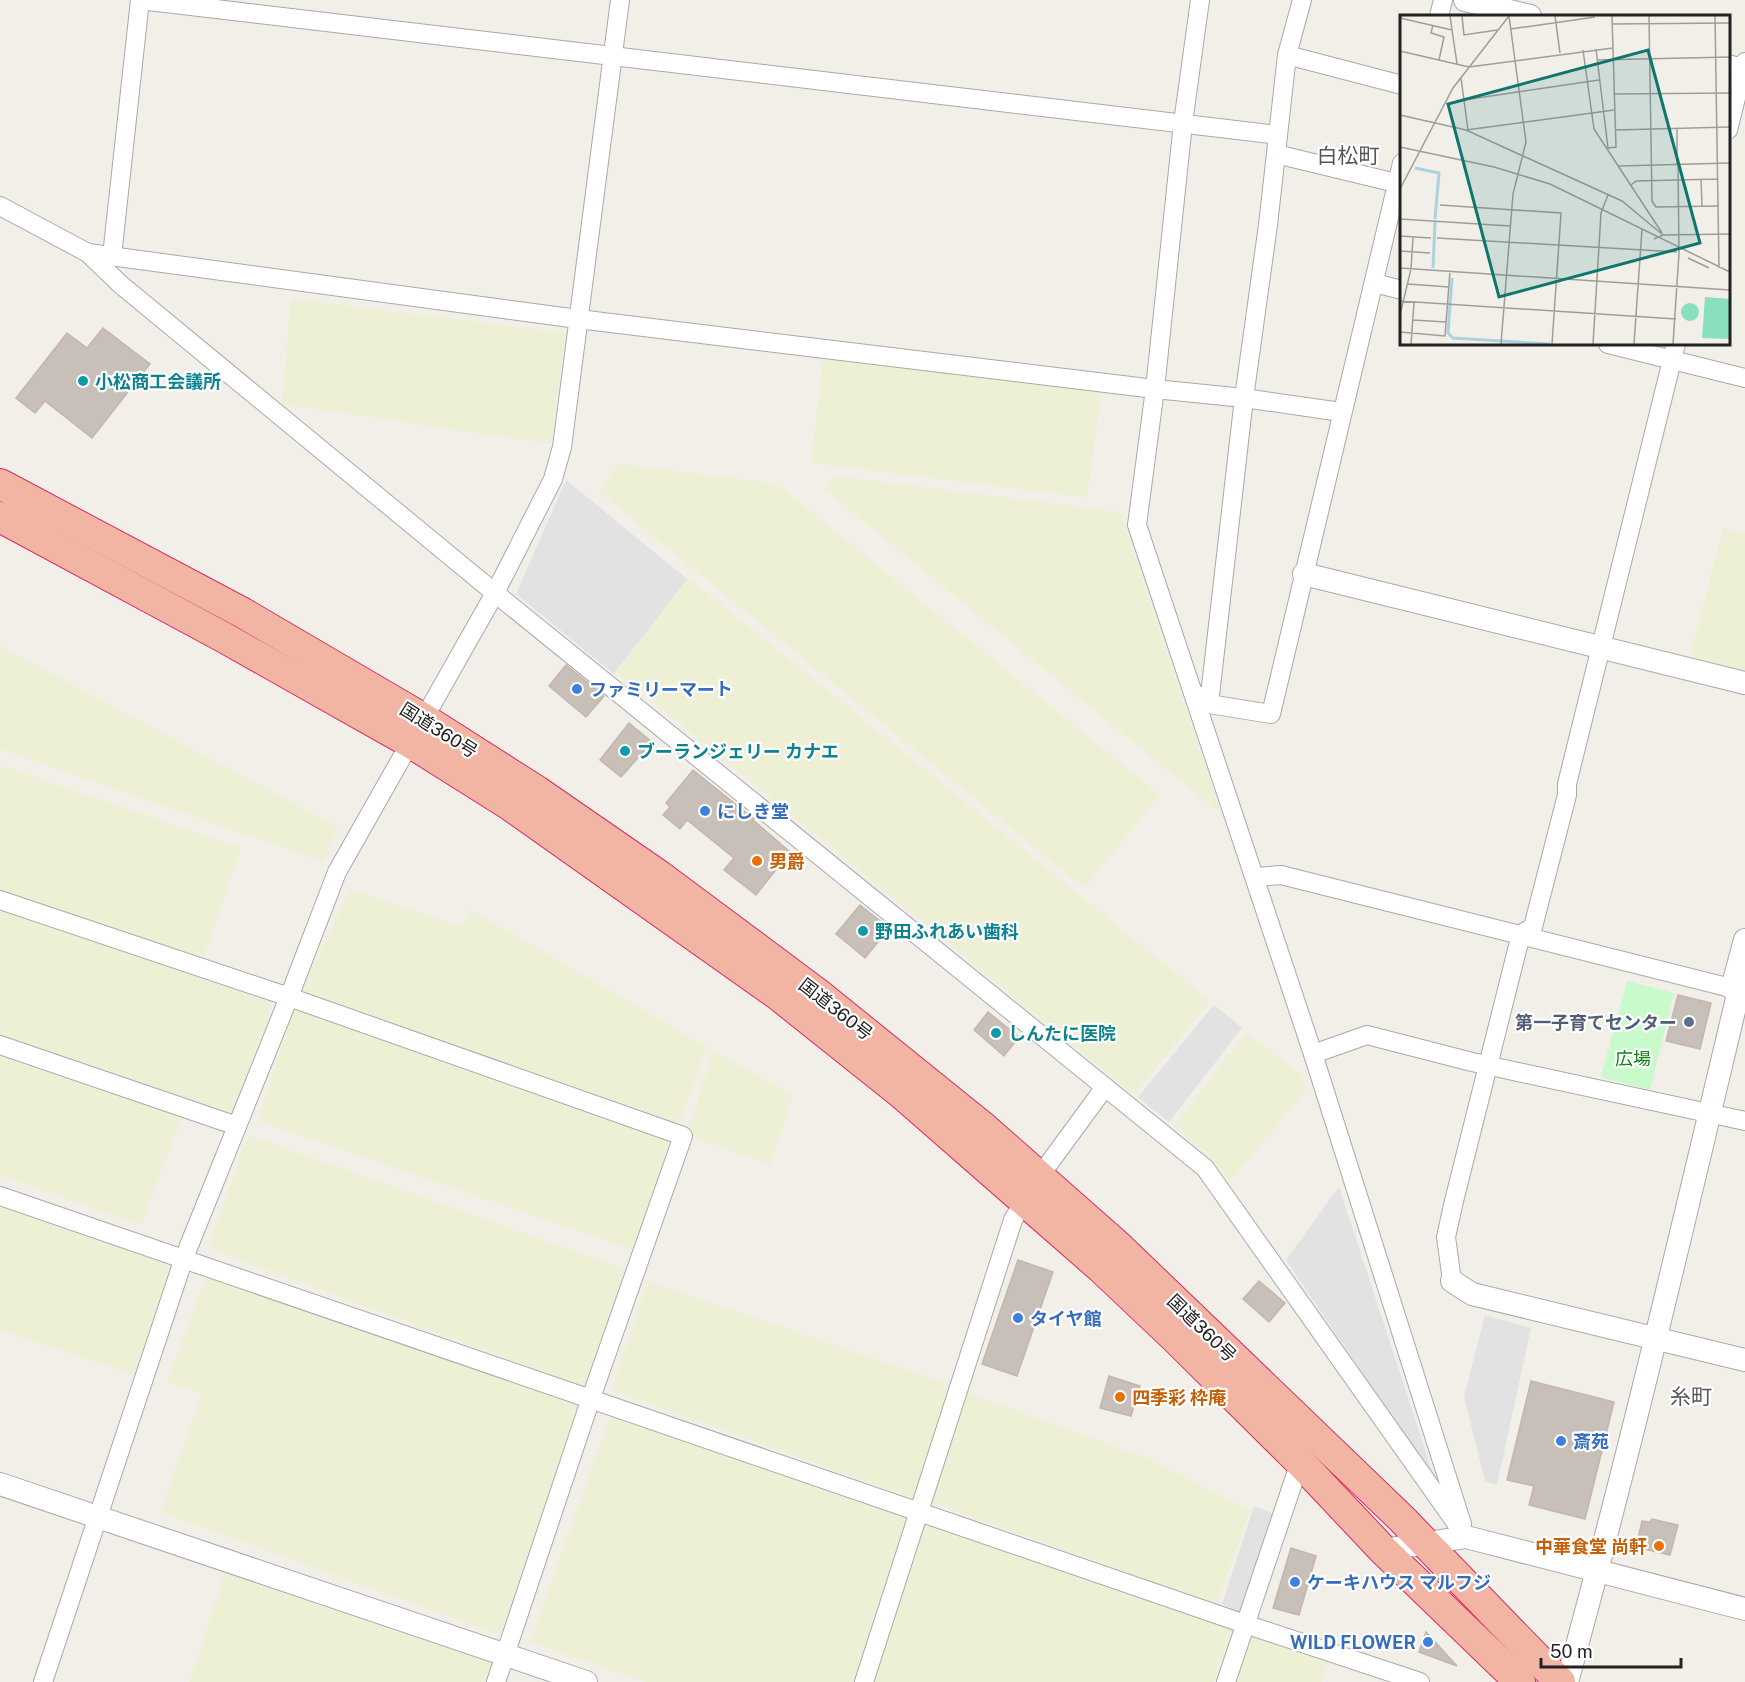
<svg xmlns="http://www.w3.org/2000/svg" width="1745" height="1682" font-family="'Public Sans','Noto Sans JP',sans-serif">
  <rect width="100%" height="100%" fill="#f2efe9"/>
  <g fill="#eef0d5">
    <path d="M291,299l275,34 -16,111 -268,-40z"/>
    <path d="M824,354l278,36 -15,107 -276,-34z"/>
    <path d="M618,464l159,20 383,311 -76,93 -485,-396z"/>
    <path d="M835,476l285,36 101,302 -397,-325z"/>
    <path d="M1723,528l22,5v140l-56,-13z"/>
    <path d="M688,577l522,424 -76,94 -517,-423z"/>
    <path d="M0,646l338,181 -14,35 -324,-113z"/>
    <path d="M0,765l241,83 -38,111 -203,-70z"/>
    <path d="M350,889l112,38 8,-18 237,138 -30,81 -377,-134z"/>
    <path d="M0,910l272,92 -38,112 -234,-80z"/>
    <path d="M295,1007l375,132 -36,111 -376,-129z"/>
    <path d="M1246,1033l57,42 3,16 -77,91 -22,-30 -33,-27z"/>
    <path d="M713,1051l80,44 -23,70 -83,-30z"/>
    <path d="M0,1054l182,62 -41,109 -141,-50z"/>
    <path d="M248,1135l377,134 -41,118 -376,-139z"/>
    <path d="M0,1202l175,64 -38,110 -137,-46z"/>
    <path d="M208,1271l371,134 -79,230 -340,-123 42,-118 -35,-13z"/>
    <path d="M648,1281l301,103 -34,115 -304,-109z"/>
    <path d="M968,1393l179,65 103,52 -34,95 -285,-103z"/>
    <path d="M610,1417l298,100 -53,165h-210l-115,-40z"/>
    <path d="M925,1523l307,104 -19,55h-342z"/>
    <path d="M226,1570l270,94 -6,18h-301z"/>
    <path d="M1250,1636l78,26 -7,20h-87z"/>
  </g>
  <path fill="#c8facc" d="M1627,981l47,12 -24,97 -49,-13z"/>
  <g fill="#e2e2e2">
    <path d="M566,480l121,99 -73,95 -98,-80z"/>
    <path d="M1214,1005l28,23 -73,94 -31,-25z"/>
    <path d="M1339,1187l96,293 -149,-220z"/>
    <path d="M1485,1315l46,13 -34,157 -12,-4 -21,-84z"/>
    <path d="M1254,1506l20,8 -33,99 -19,-9z"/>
  </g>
  <g fill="#c7bfb8" stroke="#c4b6ab" stroke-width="1.5">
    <path d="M103,328l47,36 -58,74 -47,-37 -10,12 -19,-15 51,-65 20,15z"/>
    <path d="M566,665l38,31 -18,21 -37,-31z"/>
    <path d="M629,723l23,19 -31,35 -21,-17z"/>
    <path d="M693,770l61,49 -1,1 37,32 -34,43 -32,-25 10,-12 -47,-38 -7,9 -17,-14 7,-8 -4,-4z"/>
    <path d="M860,905l29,23 -24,30 -29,-24z"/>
    <path d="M1678,995l33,8 -11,46 -34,-8z"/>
    <path d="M988,1012l31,25 -15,19 -30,-26z"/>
    <path d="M1018,1260l35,12 -36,104 -35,-12z"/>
    <path d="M1259,1281l26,22 -16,19 -26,-23z"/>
    <path d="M1109,1376l31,10 -9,30 -31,-8z"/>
    <path d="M1531,1381l83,21 -29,117 -56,-14 5,-19 -27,-6z"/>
    <path d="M1652,1519l26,6 -8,30 -34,-8 6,-26 8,1z"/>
    <path d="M1291,1548l25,8 -17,59 -26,-7z"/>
    <path d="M1426,1632l31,34 -38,-14z"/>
  </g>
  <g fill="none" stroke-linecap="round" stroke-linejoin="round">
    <g stroke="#a9a9a9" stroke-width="20">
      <g id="minor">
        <path d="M140,0l1138,135"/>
        <path d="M1200,0l-17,123 -28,266 -18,136 176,529 149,470"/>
        <path d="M1439,16l4,-16"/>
        <path d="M1287,55l115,30"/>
        <path d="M1728,130l17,-68"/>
        <path d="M1276,154l120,29"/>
        <path d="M0,206l88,47 32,31 375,309 710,575 261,369"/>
        <path d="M88,253l490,66 577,70 89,9 97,14"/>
        <path d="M112,256l28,-256"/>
        <path d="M1374,283l28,7"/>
        <path d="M1608,344l137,34"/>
        <path d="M1202,696l7,8 62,10 131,-551"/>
        <path d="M1209,704l35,-306 24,-173 19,-170 15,-55"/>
        <path d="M1256,877l25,-2 462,116"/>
        <path d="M0,900l289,97 394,139 -92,262 -95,284"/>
        <path d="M0,1045l237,81"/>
        <path d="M1313,1054l54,-19 105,27 273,59"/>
        <path d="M0,1196l1245,428 175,58"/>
        <path d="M1452,1281l-6,-44 8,-36 67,-267 12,-7 34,-132v-11l109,-440"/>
        <path d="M43,1682l141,-424 105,-261 48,-125 158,-279 58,-114 9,-32 58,-447"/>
        <path d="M864,1682l149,-462 26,-43 66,-90"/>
        <path d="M1226,1682l76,-226"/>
      </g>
    </g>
    <g stroke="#a9a9a9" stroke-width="24">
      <g id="tertiary">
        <path d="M1465,0l65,16"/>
        <path d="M1728,66l17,5"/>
        <path d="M1304,574l441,109"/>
        <path d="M1732,988l13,-48"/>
        <path d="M1452,1281l20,13 273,66"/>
        <path d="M0,1484l586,198"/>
        <path d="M1383,1550l83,-13 279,72"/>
        <path d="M1567,1682c63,-229 117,-461 172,-692"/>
      </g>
    </g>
    <g stroke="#dc2a67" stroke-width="32">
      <g id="trunk">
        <path d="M0,484l243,129 181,106 113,72 123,85 157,117 166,134 135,119 283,272 159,164"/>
        <path d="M0,517l223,120 188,106 97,61 270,191 124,99 199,174 74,70 125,124 83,88 137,132"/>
      </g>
    </g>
    <use href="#minor" stroke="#fff" stroke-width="18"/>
    <use href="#tertiary" stroke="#fff" stroke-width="22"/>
    <use href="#trunk" stroke="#f2b4a3" stroke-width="30"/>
  </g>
  <g fill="#0f9aa8" stroke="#fff" stroke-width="2">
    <circle cx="83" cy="381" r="6"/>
    <circle cx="625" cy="751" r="6"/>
    <circle cx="863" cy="931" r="6"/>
    <circle cx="996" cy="1033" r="6"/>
  </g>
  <g fill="#3f7fe0" stroke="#fff" stroke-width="2">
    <circle cx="577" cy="689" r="6"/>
    <circle cx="705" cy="811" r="6"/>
    <circle cx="1018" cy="1318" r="6"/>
    <circle cx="1561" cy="1441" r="6"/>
    <circle cx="1295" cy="1582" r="6"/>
    <circle cx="1428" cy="1642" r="6"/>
  </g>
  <g fill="#e8710a" stroke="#fff" stroke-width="2">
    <circle cx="757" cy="861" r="6"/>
    <circle cx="1120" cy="1397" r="6"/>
    <circle cx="1659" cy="1546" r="6"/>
  </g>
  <circle fill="#5c6f8a" stroke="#fff" stroke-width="2" cx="1689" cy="1022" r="6"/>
  <g text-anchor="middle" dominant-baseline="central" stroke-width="4.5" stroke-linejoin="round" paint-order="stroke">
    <g font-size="18" font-weight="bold" fill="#0d838f" stroke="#fff" text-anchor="start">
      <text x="95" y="381">小松商工会議所</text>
      <text x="637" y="751">ブーランジェリー カナエ</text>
      <text x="875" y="931">野田ふれあい歯科</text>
      <text x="1008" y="1033">しんたに医院</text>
    </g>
    <g font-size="18" font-weight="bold" fill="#366cbe" stroke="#fff" text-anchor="start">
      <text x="589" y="689">ファミリーマート</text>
      <text x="717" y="811">にしき堂</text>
      <text x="1030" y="1318">タイヤ館</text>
      <text x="1573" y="1441">斎苑</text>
      <text x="1307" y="1582">ケーキハウス マルフジ</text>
      <text x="1416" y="1642" text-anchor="end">WILD FLOWER</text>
    </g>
    <g font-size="18" fill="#222" stroke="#fff">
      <text transform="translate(439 730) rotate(32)">国道360号</text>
      <text transform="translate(836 1009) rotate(38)">国道360号</text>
      <text transform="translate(1202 1328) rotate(44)">国道360号</text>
    </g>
    <g font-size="18" font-weight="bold" fill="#c56008" stroke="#fff" text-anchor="start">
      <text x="769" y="861">男爵</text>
      <text x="1132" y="1397">四季彩 枠庵</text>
      <text x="1647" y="1546" text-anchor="end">中華食堂 尚軒</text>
    </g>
    <g font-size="18" font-weight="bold" fill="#4e5e75" stroke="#fff" text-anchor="end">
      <text x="1677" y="1022">第一子育てセンター</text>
    </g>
    <g font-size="18" fill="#0c8416" stroke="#fff">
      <text x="1633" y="1058">広場</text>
    </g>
    <g font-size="21" fill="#555" stroke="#fff">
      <text x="1348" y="155">白松町</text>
      <text x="1691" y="1396">糸町</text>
    </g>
  </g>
  <g transform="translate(1400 15)">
    <rect width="330" height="330" fill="#f2efe9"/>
    <path d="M305,282l25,2v40l-28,-1zM281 297a9 9 0 1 1 18 0a9 9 0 1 1-18 0Z" fill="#88e0be"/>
    <path fill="none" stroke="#aad3df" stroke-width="3" d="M15,153l24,5 -4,46M33,253l2,-46M52,263l-4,55 5,5 97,6"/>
    <path fill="none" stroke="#9f9d99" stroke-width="1.5" d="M50,1l7,48M62,1l2,19 33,-5M155,1l5,37M249,1l3,185 4,6 63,-1M315,1l4,252M0,3l52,12M212,9l118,-1M33,10l-2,8 13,4 -5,23M111,14l84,-12M196,34l12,99M183,35l11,79 68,104M0,36l69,16 144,-19M197,45l133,-3M61,63l7,52M214,79l116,-1M64,85l135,-20M0,100l66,15 156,71 41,34M66,115l148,-20M215,115l115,-3M0,132l94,20 56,17 180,88M208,133l8,-1 -4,-131M277,149v-35M219,151l111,-3M301,164l1,27M231,170l5,-4 82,-2M0,174l53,-101 56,-72M40,190l121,8 -9,131M0,204l110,7M0,221l31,2M37,223l240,14M254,224l9,-4 67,-1M0,236l30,2M288,243l21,10M0,253l330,22M8,269l41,3M0,286l276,18M0,300l11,-46 2,-32M13,305l33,2M0,317l45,4 5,-65M11,329l3,-41M101,329l12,-150 13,-52 -17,-126M193,329l8,-131 7,-18M234,329l8,-115M273,329l6,-91 -1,-89"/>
    <path fill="#0f766e" fill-opacity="0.15" stroke="#0f766e" stroke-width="3" d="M248,35l52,193 -201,54 -51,-193z"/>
    <rect width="330" height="330" fill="none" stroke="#222" stroke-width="3"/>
  </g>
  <path d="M1541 1658v9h140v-9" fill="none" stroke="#222222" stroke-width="3"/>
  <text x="1550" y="1658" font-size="18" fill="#222222" stroke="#ffffff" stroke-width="4.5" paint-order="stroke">50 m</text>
</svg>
